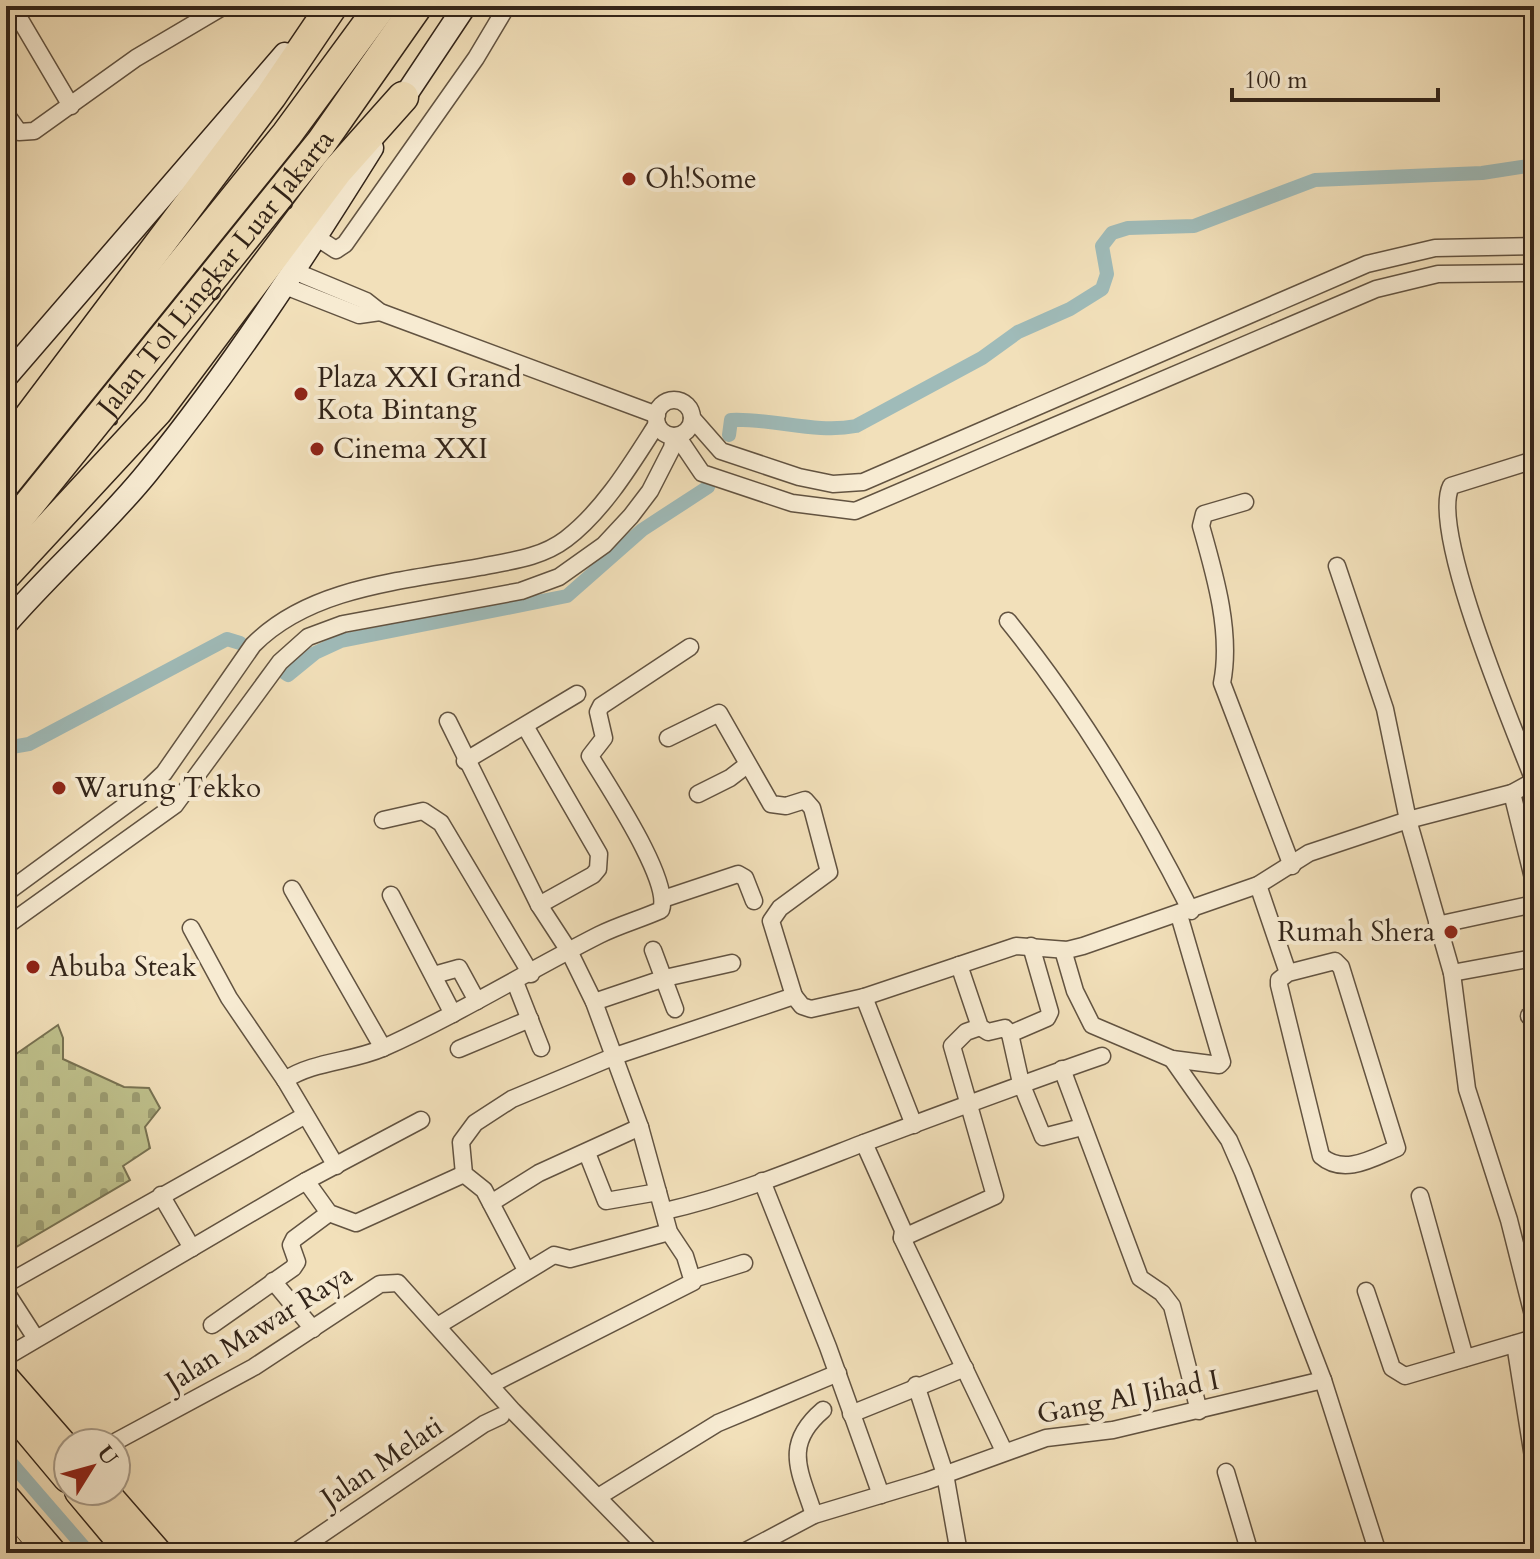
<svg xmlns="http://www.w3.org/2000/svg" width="1540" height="1559" font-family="Cardo,serif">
  <defs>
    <pattern id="cemetery-stones" width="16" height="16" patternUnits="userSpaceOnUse" patternTransform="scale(2)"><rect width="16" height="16" fill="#bfc18c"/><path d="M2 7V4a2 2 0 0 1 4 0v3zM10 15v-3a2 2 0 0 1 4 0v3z" fill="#9c9d72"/></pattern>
  </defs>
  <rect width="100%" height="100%" fill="#f2e0ba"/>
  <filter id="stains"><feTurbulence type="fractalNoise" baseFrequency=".0025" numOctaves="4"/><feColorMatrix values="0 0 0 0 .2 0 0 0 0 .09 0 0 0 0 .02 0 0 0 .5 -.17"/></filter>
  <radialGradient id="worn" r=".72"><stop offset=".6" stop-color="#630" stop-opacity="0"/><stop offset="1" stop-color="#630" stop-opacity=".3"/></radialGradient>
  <path fill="url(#cemetery-stones)" stroke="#787252" stroke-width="2" d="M58,1025l5,13v21l61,28 25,1 11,20 -15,19 5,21 -27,18 7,14 -124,73v-192z"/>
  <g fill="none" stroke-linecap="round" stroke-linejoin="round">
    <g stroke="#9fbbb9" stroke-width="14">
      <path d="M729,435l2,-15c41,-2 85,14 125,6l126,-68 36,-26 52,-23 32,-20 5,-15 -5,-28 10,-13 16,-5 66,-2 121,-46 167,-7 52,-8"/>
      <path d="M282,671l6,4 27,-22 26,-12 226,-45 75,-66 66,-43"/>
      <path d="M6,748l23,-4 198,-105 13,4"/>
      <path d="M6,1457l83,96"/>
    </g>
    <g stroke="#625341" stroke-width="19">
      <g id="street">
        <path d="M12,6l59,100"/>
        <path d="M6,114l13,18 15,-1 102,-73 88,-52"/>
        <path d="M316,237l20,13 9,-6 131,-186 31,-52"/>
        <path d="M294,271l72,30 14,11 277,103"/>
        <path d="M285,286l74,29 21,-3"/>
        <circle cx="674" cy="418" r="18"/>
        <path d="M692,418l29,33 78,26 34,7 30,-2 504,-218 68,-16 99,-2"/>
        <path d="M677,436l25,37 90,30 63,8 521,-222 62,-15 96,-1"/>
        <path d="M1245,502l-41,12 -3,12c14,49 31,107 21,157l70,183"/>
        <path d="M1337,566l48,143 23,111 44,153 15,116 42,131 25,99"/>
        <path d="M1008,621c72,89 131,187 183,290"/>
        <path d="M448,721l91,184 30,46 25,51 46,125 29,105 16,24 8,26 -203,103"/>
        <path d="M525,726l74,128 -1,15 -5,6 -54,30"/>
        <path d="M668,738l51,-25 52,91 15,2 19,-6 7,8 17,64 -49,36 -9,13 23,75"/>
        <path d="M465,761l112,-67"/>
        <path d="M1534,781c-20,-52 -105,-251 -83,-295l83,-26"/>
        <path d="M1512,793l22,89"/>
        <path d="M698,794l32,-16 17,-13"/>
        <path d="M383,820l40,-9 18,12 90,151"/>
        <path d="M1258,885l30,88 47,-12 6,6 56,181c-24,10 -53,28 -76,8l-42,-171v-5l9,-7"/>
        <path d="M292,889l91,159"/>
        <path d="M6,893l139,-102 19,-18 89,-128c57,-58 150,-64 227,-78 30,-6 61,-9 86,-28 38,-29 66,-76 91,-115"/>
        <path d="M391,895l62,119"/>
        <path d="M663,899l75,-25 7,4 9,23"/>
        <path d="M1437,925l97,-21"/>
        <path d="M6,926l169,-121 105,-143 28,-25 35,-13 178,-33 38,-14 45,-32 27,-29 19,-25 22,-43 2,-12"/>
        <path d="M191,928l38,70 56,82 51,86"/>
        <path d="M653,950l22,59"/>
        <path d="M1063,950l12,41 17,34 80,34 47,6 3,-3 -43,-147"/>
        <path d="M959,965l21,62 8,5 17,-4 5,6 37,-16 3,-6 -19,-66"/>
        <path d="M1452,973l82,-15"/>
        <path d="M434,975l25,-7 18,33"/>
        <path d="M515,982l26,66"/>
        <path d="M864,997l50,128"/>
        <path d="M594,1002l71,-24 67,-15"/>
        <path d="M1529,1016h5"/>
        <path d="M1010,1034l11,49 22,54 39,-10"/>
        <path d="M459,1049l71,-30"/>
        <path d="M1172,1059l57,81 14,32 80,208 55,173"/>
        <path d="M1062,1069l78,209 22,15 10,13 27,105"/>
        <path d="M285,1080c29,-19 66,-18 98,-32 74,-33 143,-76 216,-113 20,-10 42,-16 62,-25 11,-29 -54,-125 -71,-154l14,-18 -6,-26 3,-6 89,-59"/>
        <path d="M864,1143l39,87 -1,8 102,213"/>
        <path d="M587,1153l19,48 52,-9"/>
        <path d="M306,1181l23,32 27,10 108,-49"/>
        <path d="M762,1181l66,166 53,148"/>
        <path d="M161,1195l31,53"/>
        <path d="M1420,1196l45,162"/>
        <path d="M491,1203l48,-30 101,-46"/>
        <path d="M665,1211c67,-15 132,-42 196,-67 80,-30 160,-60 241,-88"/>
        <path d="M902,1238l93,-42 -43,-150 14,-14 14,-5"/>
        <path d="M526,1270l-42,-80 -20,-16 -3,-32 14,-19 37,-24 103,-43 179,-60 8,10 9,3 53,-12 152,-51 51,4 16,-4 175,-61 51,-32 99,-33 104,-27 22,-12"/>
        <path d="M693,1279l51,-16"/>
        <path d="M273,1281l40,48"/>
        <path d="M6,1284l298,-168"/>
        <path d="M1366,1291l26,77 13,8 129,-38"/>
        <path d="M6,1292l29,45"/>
        <path d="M212,1325l81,-57 4,-6 -6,-17 3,-6 35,-26"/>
        <path d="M439,1325l115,-70 16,4 99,-27"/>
        <path d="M1515,1344l19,119"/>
        <path d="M6,1357l300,-176 115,-61"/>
        <path d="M916,1385l29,89 14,79"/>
        <path d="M851,1414l114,-46"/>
        <path d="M113,1443l141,-76 126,-83 18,-1 115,128 139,142"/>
        <path d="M1226,1472l24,81"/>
        <path d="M598,1497l120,-74 120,-50"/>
        <path d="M814,1515c-14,-44 -32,-70 9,-105"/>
        <path d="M294,1553l190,-129 17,-8"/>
        <path d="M742,1553l72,-38 113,-34 119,-43 67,-8 210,-50"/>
      </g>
    </g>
    <g stroke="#322419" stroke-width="25">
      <g id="secondary">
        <path d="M397,108l68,-102"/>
        <path d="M6,377l279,-323"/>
        <path d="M6,624c45,-52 98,-98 141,-151 84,-103 155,-213 225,-325"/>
      </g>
    </g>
    <g stroke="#322419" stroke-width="29">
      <g id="primary">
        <path d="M6,1378l62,71"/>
        <path d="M105,1491l54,62"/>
        <path d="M6,1544l7,9"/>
      </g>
    </g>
    <g stroke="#322419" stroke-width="33">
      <g id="highway">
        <path d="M6,448l265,-352 61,-90"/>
        <path d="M6,482l281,-348 94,-128"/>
        <path id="s1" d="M6,533l315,-390 96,-137"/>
        <path d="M6,574l151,-163 180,-240 66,-74"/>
        <path d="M6,1403l62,74"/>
        <path d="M80,1491l52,62"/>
        <path d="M6,1500l45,53"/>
      </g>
    </g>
    <use href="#street" stroke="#f7ebd2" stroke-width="16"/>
    <use href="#secondary" stroke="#f7ebd2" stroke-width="22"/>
    <use href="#primary" stroke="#f2e0ba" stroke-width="26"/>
    <use href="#highway" stroke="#f2e0ba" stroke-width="30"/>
  </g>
  <g fill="#8f2418" stroke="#f7ebd2" stroke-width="3">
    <circle cx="629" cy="179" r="8"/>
    <circle cx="301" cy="394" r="8"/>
    <circle cx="317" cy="449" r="8"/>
    <circle cx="59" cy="788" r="8"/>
    <circle cx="1451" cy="932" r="8"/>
    <circle cx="33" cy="967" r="8"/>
  </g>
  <g text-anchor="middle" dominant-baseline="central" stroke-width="8" stroke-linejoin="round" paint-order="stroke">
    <g font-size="28" fill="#322419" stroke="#f7ebd2" text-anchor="start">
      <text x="645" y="179">Oh!Some</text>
      <text x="317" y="378">Plaza XXI Grand<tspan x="317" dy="32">Kota Bintang</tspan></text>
      <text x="333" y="449">Cinema XXI</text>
      <text x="75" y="788">Warung Tekko</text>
      <text x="1435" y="932" text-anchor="end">Rumah Shera</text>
      <text x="49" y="967">Abuba Steak</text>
    </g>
    <g font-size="28" fill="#322419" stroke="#f7ebd2">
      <text stroke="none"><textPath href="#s1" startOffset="334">Jalan Tol Lingkar Luar Jakarta</textPath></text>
      <text transform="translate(259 1328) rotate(-32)">Jalan Mawar Raya</text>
      <text transform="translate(1128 1397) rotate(-11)">Gang Al Jihad I</text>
      <text transform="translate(382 1462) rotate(-34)">Jalan Melati</text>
    </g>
  </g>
  <rect width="1540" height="1559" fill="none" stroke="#f2e0ba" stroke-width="32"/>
  <rect x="8" y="8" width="1524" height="1543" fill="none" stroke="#322419" stroke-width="4"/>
  <rect x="16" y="16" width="1508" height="1527" fill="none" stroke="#322419" stroke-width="2"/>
  <g transform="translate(92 1467) rotate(53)"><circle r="38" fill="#f7ebd2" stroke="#a89b88" stroke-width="2"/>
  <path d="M0-6L14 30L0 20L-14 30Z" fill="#8f2418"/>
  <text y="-12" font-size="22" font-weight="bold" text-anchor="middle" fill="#322419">U</text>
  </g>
  <path d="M1232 88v12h206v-12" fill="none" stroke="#322419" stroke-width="4"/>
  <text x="1244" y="88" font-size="24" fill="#322419" stroke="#f7ebd2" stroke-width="6" paint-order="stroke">100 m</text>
  <rect width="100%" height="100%" filter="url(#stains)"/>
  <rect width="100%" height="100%" fill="url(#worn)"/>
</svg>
